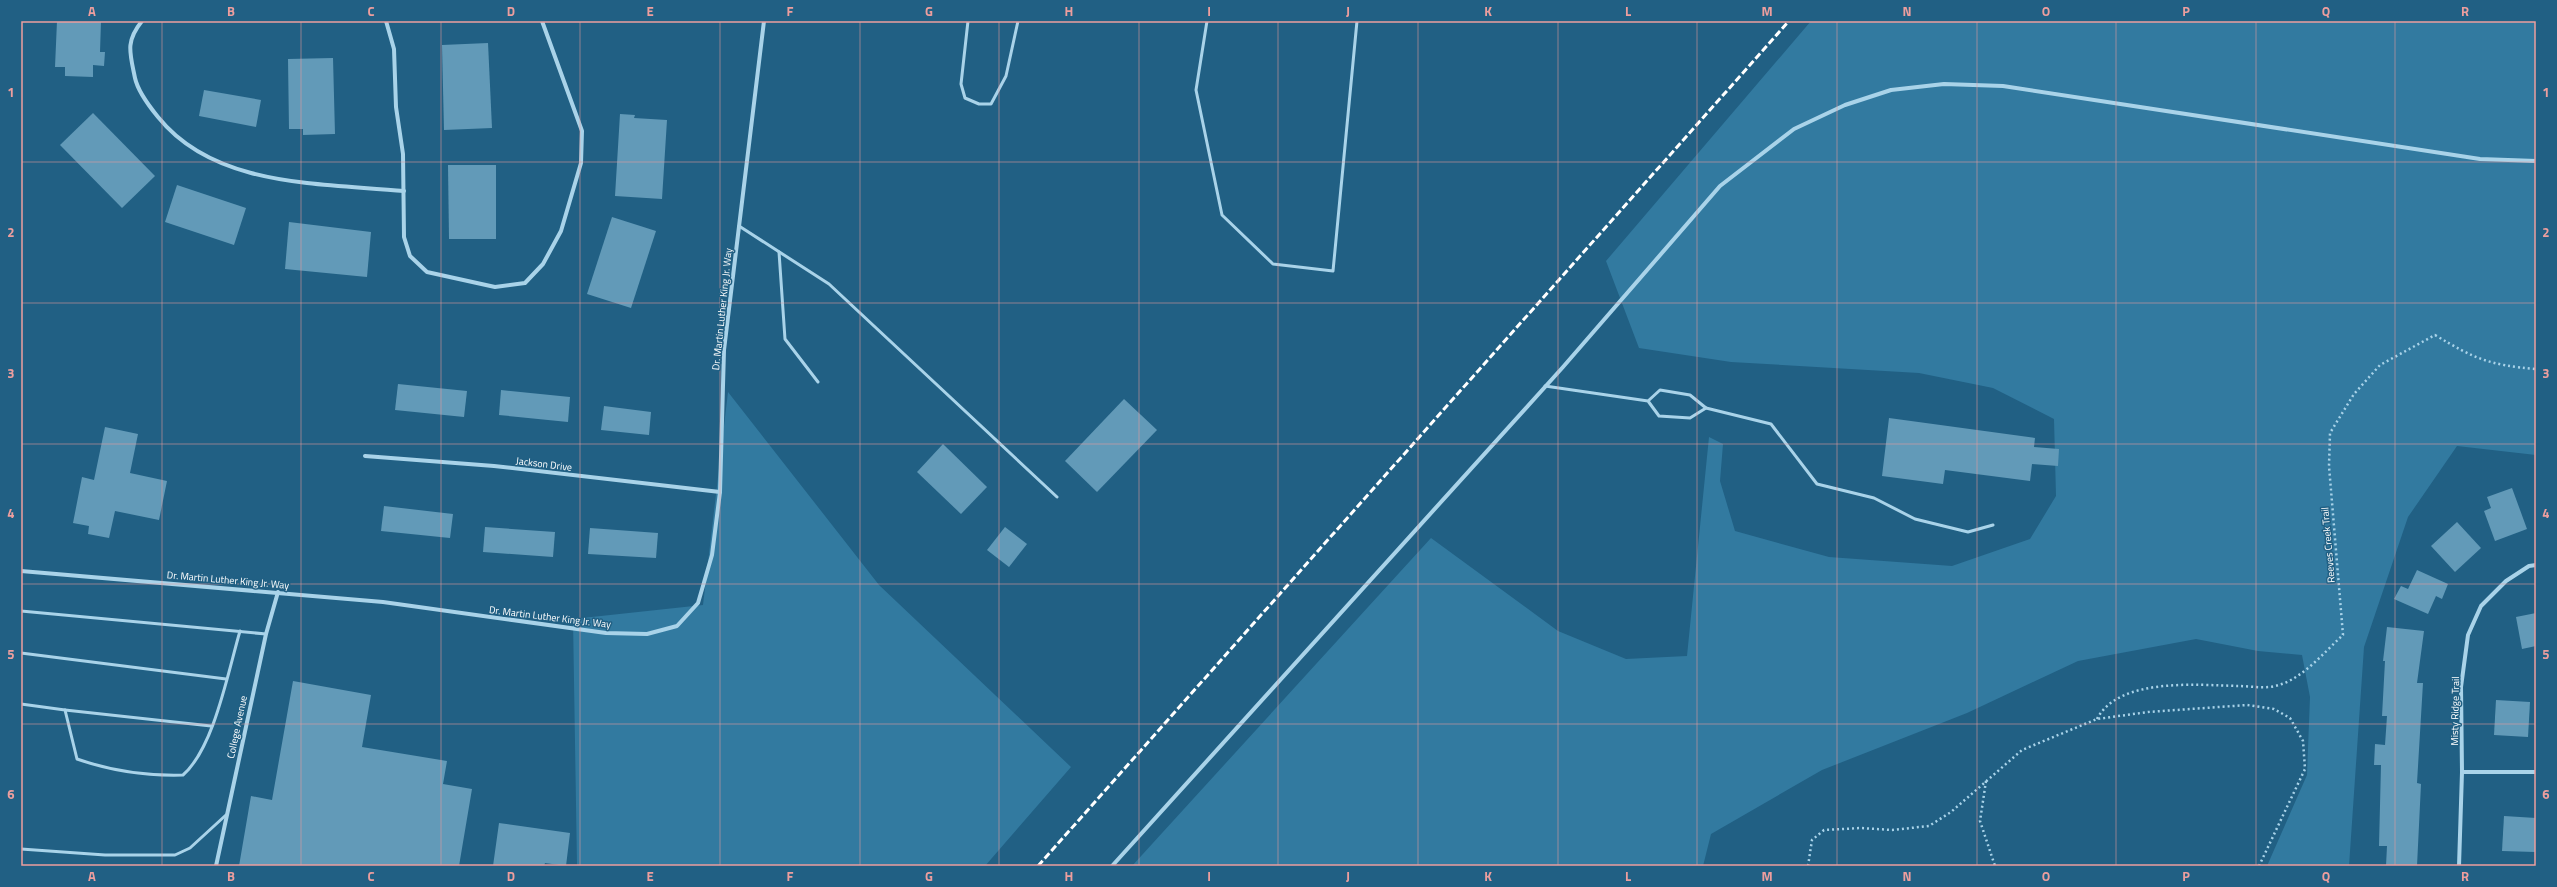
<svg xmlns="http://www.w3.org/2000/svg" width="2557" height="887" font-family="'Titillium Web',sans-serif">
  <rect width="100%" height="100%" fill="#216084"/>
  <g fill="#327aa0">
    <path d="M1811,21h725v434l-79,-9 -49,71 -44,130 -15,219h-82l40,-91 3,-78 -8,-42 -44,-4 -62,-12 -118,22 -111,52 -145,57 -111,64 -8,32h-571l299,-328 127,93 68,28 61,-3 22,-219 14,7 -3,37 15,50 94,26 123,9 78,-27 26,-43 -2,-77 -61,-31 -74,-15 -188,-11 -92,-14 -33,-87z"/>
    <path d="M728,392l151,193 192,182 -86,99h-408l-4,-247 130,-14z"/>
  </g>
  <g fill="#629ab8">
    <path d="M57,21h44l-1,31h5l-1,14 -11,-1v12l-28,-1v-9h-10z"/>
    <path d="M488,43l4,85 -48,2 -2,-85z"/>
    <path d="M333,58l2,76 -32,1v-6h-14l-1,-70z"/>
    <path d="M204,90l57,10 -5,27 -57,-11z"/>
    <path d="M93,113l62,63 -33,32 -62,-63z"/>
    <path d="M620,114l15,1 -1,3 33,2 -5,79 -47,-3z"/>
    <path d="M448,165h48v74h-47z"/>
    <path d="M177,185l69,23 -12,37 -69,-23z"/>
    <path d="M612,217l44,14 -25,77 -44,-14z"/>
    <path d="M289,222l82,10 -4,45 -82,-8z"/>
    <path d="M398,384l69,7 -3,26 -69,-7z"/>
    <path d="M501,390l69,7 -2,25 -69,-7z"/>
    <path d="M1124,399l33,31 -60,62 -32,-31z"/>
    <path d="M604,406l47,6 -2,23 -48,-5z"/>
    <path d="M1889,418l146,20 -1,9 25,2 -1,17 -26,-2 -2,17 -85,-11 -2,14 -61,-8z"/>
    <path d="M105,427l33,7 -8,39 37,8 -8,39 -44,-9 -6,27 -21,-4 1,-8 -16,-3 9,-46 12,3z"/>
    <path d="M943,444l44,43 -26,27 -44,-42z"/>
    <path d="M2512,488l15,41 -32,12 -11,-30 7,-3 -4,-11z"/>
    <path d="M384,506l69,8 -3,24 -69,-7z"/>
    <path d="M2457,522l24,26 -26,24 -24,-26z"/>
    <path d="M485,527l70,5 -2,25 -70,-5z"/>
    <path d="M1005,527l22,17 -18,23 -22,-17z"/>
    <path d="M590,528l68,5 -2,25 -68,-4z"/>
    <path d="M2417,570l31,14 -6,15 -6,-3 -8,18 -34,-15 7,-13 7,3z"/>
    <path d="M2536,613v33l-14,3 -6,-32z"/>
    <path d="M2387,627l37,4 -7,52h6l-6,100 4,1 -4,82h-31l1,-20h-8l2,-81h-7l1,-21 10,1 2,-29h-5l3,-55h-2z"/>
    <path d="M293,681l78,14 -9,52 85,14 -4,23 29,5 -13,77h-220l12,-70 21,4z"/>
    <path d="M2496,700l34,2 -2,35 -34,-2z"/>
    <path d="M2504,816l32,2 -1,34 -33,-1z"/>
    <path d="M499,823l71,10 -4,33 -21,-3 -1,3h-51z"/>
  </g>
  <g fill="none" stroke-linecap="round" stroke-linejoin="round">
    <g stroke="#a9d3e9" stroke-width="2.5" stroke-dasharray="2 3" stroke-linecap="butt">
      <path d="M2097,719c22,-42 100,-34 141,-33 10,0 21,2 31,1 30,-3 53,-33 74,-52l-14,-169 1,-33 24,-39 26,-29 55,-30c40,24 54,30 101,34"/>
      <path d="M1986,781l-6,40 15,45"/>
      <path d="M1808,866l4,-26 12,-10 37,-2 31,2 37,-4 22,-14 71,-62 75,-31 51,-7 99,-7 27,4 16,9 13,23 2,28 -46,97"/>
    </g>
    <g stroke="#a9d3e9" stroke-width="3">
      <path d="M968,21l-7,63 4,14 14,6h12l15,-28 12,-55"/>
      <path d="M1207,21l-11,69 26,125 51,49 60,7 24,-250"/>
      <path d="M739,226l90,58 228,213"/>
      <path d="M779,252l6,87 33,43"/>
      <path d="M1545,386l103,15 11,15 31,2 16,-10 -16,-13 -30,-5 -12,11"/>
      <path d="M1706,408l65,16 46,60 57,14 41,21 53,13 25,-7"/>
      <path d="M21,611l245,23"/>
      <path d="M21,653l205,26"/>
      <path d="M21,704l44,6 12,49c34,12 70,17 106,16 31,-27 45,-103 57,-144"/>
      <path d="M65,710l146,16"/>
      <path d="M21,849l84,6h70l15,-7 36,-33"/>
    </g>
    <g stroke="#a9d3e9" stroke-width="4">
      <path d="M142,21c-17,21 -12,32 -7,57 3,14 14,28 23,39 57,71 163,66 246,74"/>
      <path d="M386,21l8,28 2,58 7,47 1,83 6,19 17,16 68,15 30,-4 18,-19 18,-33 20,-68 1,-32 -40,-110"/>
      <path d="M365,456l129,10 226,26"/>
      <path d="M21,571l362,31 223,31 41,1 30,-8 21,-23 14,-48 8,-63 4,-142 40,-329"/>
      <path d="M2462,772h74"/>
      <path d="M216,866l50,-232 12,-42"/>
      <path d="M1112,866l451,-499 157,-181 74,-57 51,-24 46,-15 53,-6 59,2 477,73 56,2"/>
      <path d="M2459,866l3,-94 -1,-85 7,-52 13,-29 25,-25 23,-15 7,-1"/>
    </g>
    <path stroke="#fff" stroke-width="3" stroke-dasharray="7 3" stroke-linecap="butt" d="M1038,866l751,-845"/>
  </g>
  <path fill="none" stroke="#ed9e9e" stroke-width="1" stroke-opacity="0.55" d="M162,21v845M301,21v845M441,21v845M580,21v845M720,21v845M860,21v845M999,21v845M1139,21v845M1278,21v845M1418,21v845M1558,21v845M1697,21v845M1837,21v845M1977,21v845M2116,21v845M2256,21v845M2395,21v845M21,162h2515M21,303h2515M21,444h2515M21,584h2515M21,724h2515"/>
  <g text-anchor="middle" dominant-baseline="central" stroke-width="3" stroke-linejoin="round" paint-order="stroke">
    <g font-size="10" fill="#fff" stroke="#216084">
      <text transform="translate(722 309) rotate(-84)">Dr. Martin Luther King Jr. Way</text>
      <text transform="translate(544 464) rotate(7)">Jackson Drive</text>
      <text transform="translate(2328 545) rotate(-95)">Reeves Creek Trail</text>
      <text transform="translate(228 580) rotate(5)">Dr. Martin Luther King Jr. Way</text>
      <text transform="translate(550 617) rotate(7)">Dr. Martin Luther King Jr. Way</text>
      <text transform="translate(2455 711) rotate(-89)">Misty Ridge Trail</text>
      <text transform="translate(237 727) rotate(-78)">College Avenue</text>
    </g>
  </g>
  <rect width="2557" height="887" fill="none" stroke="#216084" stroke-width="44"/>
  <rect x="22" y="22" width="2513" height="843" fill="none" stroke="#ed9e9e" stroke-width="1.5"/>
  <g font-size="13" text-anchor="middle" font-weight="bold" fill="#ed9e9e">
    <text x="92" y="16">A</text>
    <text x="231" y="16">B</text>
    <text x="371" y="16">C</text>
    <text x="511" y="16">D</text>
    <text x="650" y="16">E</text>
    <text x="790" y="16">F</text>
    <text x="929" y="16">G</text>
    <text x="1069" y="16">H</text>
    <text x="1209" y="16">I</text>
    <text x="1348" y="16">J</text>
    <text x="1488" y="16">K</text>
    <text x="1628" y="16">L</text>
    <text x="1767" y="16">M</text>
    <text x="1907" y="16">N</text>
    <text x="2046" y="16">O</text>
    <text x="2186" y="16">P</text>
    <text x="2326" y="16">Q</text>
    <text x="2465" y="16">R</text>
    <text x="11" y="97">1</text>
    <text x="2546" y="97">1</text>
    <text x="11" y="237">2</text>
    <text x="2546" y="237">2</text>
    <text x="11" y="378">3</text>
    <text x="2546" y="378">3</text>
    <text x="11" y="518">4</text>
    <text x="2546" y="518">4</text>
    <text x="11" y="659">5</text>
    <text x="2546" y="659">5</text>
    <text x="11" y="799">6</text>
    <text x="2546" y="799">6</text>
    <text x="92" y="881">A</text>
    <text x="231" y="881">B</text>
    <text x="371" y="881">C</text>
    <text x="511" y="881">D</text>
    <text x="650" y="881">E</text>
    <text x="790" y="881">F</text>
    <text x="929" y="881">G</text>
    <text x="1069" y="881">H</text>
    <text x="1209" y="881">I</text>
    <text x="1348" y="881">J</text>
    <text x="1488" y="881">K</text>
    <text x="1628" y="881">L</text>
    <text x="1767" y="881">M</text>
    <text x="1907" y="881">N</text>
    <text x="2046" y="881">O</text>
    <text x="2186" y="881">P</text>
    <text x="2326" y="881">Q</text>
    <text x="2465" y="881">R</text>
  </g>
</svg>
